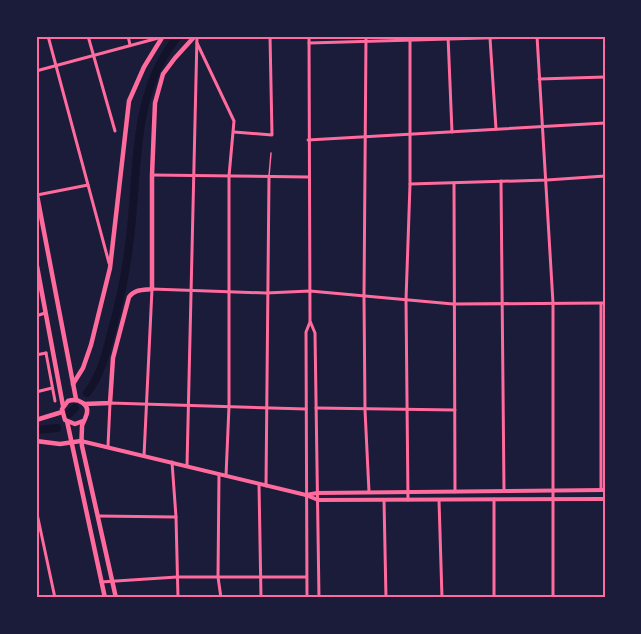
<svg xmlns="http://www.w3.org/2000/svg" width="641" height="634" font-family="'Roboto Condensed',sans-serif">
  <rect width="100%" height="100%" fill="#1b1b3a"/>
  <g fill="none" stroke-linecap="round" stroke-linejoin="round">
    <g stroke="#12122b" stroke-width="8">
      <path d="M87,393c14,-18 19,-40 25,-63 10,-36 17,-74 20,-112 6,-64 3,-129 46,-182"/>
      <path d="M69,414l6,-6"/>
      <path d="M36,430l21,-2"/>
    </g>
    <path stroke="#ff6b9d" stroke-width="1.5" d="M269,176l2,-23"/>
    <g stroke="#ff6b9d" stroke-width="3">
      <path d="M48,36l61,227"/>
      <path d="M88,36l27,95"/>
      <path d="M128,36l2,9"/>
      <path d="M309,36l1,285 5,12 4,265"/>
      <path d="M366,36l-2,261 1,113 4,82"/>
      <path d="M448,36l4,96"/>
      <path d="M537,36l16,267v295"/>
      <path d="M490,38l6,91"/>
      <path d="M197,43l37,78 -5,55v230l-3,70"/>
      <path d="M309,43l244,-7"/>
      <path d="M36,71l126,-34"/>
      <path d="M539,79l66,-2"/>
      <path d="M234,132l38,3 -2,-99"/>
      <path d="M308,140l297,-17"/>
      <path d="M152,175l157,2"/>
      <path d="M501,181l3,310"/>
      <path d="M454,183l1,309"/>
      <path d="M410,184l137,-4 58,-4"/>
      <path d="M37,195l51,-10"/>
      <path d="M601,304v186"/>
      <path d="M36,316l9,-3"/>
      <path d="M46,353l9,48"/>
      <path d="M36,355l10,-2"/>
      <path d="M36,392l16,-4"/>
      <path d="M316,408l139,2"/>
      <path d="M108,446l2,-43 196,6"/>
      <path d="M144,456l8,-167 114,4 44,-2 143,13 152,-1"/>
      <path d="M172,462l4,55 2,81"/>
      <path d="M187,466l10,-430"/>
      <path d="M219,474l-1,103 3,21"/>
      <path d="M259,484l2,114"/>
      <path d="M266,486l3,-310"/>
      <path d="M494,499v99"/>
      <path d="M384,500l2,98"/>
      <path d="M408,500l-2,-200 4,-116v-143"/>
      <path d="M439,500l3,98"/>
      <path d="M36,509l19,89"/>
      <path d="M98,516l78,1"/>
      <path d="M101,582l76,-5h129"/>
      <path d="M307,598l-1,-266 4,-10"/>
    </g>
    <g stroke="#ff6b9d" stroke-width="4">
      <path d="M81,441l225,54 12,5 287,-1"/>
      <path d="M306,495l11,-2 288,-3"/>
    </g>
    <g stroke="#ff6b9d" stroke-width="4.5">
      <path d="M36,190l40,209"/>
      <path d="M36,261l27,145"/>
      <path d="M73,384l10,-16 8,-23 19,-77 19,-167 15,-34 19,-31"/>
      <path d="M84,404l26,-1 3,-45 16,-61c6,-8 14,-7 23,-8v-114l3,-72 8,-29 12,-16 20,-22"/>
      <path d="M36,420l26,-8"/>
      <path d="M67,421l38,177"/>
      <path d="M83,421l-8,3 -10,-4 -3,-11 6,-8c10,-3 23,3 18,15 -1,4 -3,6 -4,10 0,7 -1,14 0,20l34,152"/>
      <path d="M36,441l24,3 21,-3"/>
    </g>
  </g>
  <rect width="641" height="634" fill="none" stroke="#1b1b3a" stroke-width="75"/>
  <rect x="38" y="38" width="566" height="558" fill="none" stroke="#ff6b9d" stroke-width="2"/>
</svg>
